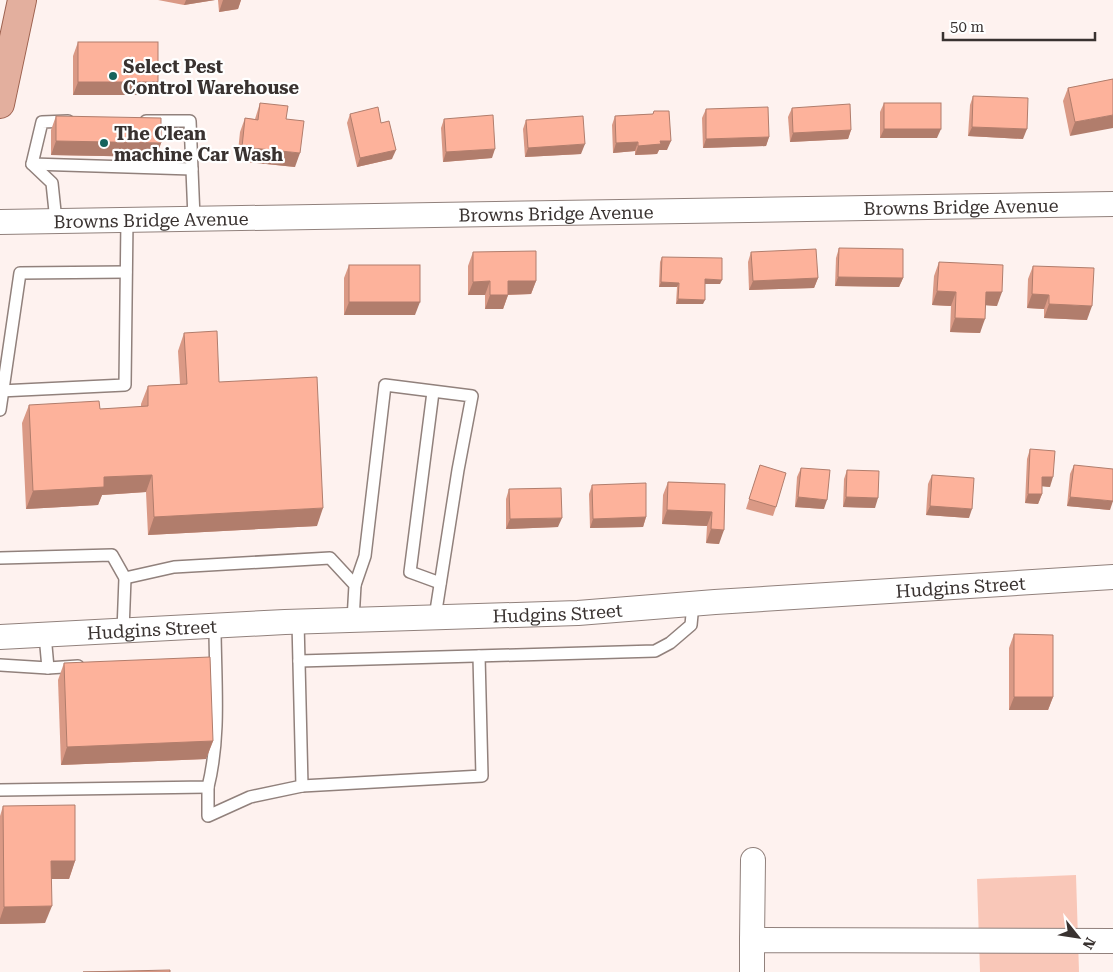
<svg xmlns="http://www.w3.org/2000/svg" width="1113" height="972" font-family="'Roboto Serif',serif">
  <rect width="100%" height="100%" fill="#fef2ef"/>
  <path fill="#f9c7b8" d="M1076,875l3,97h-99l-3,-93z"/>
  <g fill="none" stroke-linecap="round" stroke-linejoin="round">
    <g stroke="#91817c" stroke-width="14">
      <g id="lane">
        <path d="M146,121h44l4,97"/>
        <path d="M32,164l160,5"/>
        <path d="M56,221l-4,-38 -20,-19 10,-42 26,-1"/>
        <path d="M0,391l125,-6 2,-165"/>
        <path d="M433,392l-23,180 30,11"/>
        <path d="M0,410l20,-137 106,-1"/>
        <path d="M0,558l112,-3 13,23 -2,53"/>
        <path d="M125,578l49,-11 156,-9 25,27 -2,35"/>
        <path d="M355,585l10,-29 20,-171 87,11 -14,74 -23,147"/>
        <path d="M299,661l356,-10 15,-8 21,-18 2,-21"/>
        <path d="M0,665l48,3 -3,-33"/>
        <path d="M48,668l30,-2"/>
        <path d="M302,786l180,-10 -3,-120"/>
        <path d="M208,787v29l42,-19 52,-11 -4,-164"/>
        <path d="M0,790l208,-3c13,-52 7,-108 7,-161"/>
      </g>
    </g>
    <g stroke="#91817c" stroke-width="26">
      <g id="street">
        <path id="s1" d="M0,222l1113,-18"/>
        <path id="s2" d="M0,637l285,-15 293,-9 137,-11 398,-25"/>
        <path d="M752,940l1,-80"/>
        <path d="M752,972v-32l361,1"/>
      </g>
    </g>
    <g stroke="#9c604e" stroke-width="30">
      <path id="primary" d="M0,104l22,-104"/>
    </g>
    <use href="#lane" stroke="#fff" stroke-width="11"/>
    <use href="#street" stroke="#fff" stroke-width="24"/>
    <use href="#primary" stroke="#e3af9e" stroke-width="28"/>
  </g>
  <g fill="#da9985">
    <path d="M158,0h57l-31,5z"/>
    <path d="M218,0h23l-3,9 -19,3z"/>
    <path d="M78,42l75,53h-80v-39z"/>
    <path d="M1113,79l-43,57 -7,-35 5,-13z"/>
    <path d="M973,96l50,43 -55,-3 2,-31z"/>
    <path d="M260,103l35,64 -58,-6 3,-29 5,-14 10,1z"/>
    <path d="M884,103l53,35h-57v-26z"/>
    <path d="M792,108l59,22 -3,9 -58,3 -2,-25z"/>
    <path d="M706,109l63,28 -3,9 -63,2 -1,-30z"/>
    <path d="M654,111l13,39h-8l-2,4 -22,1v-4l-22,2 -1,-28 3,-9 38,-2z"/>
    <path d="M350,114l31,9 11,36 -35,8 -10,-44z"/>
    <path d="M56,116l105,27 -5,14 -105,-2v-25z"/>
    <path d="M444,119l48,39 -49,4 -2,-34z"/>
    <path d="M526,120l55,34 -56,3 -2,-28z"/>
    <path d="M839,248l64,30 -4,9 -64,-1 1,-28z"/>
    <path d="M473,252l63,29 -5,13 -23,1 -5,14h-18v-14h-17v-29z"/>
    <path d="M751,252l67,26 -4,10 -65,2 -1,-28z"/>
    <path d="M662,257l58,27h-15l-2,20h-27l1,-17h-18l1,-25z"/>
    <path d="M939,262l58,44 -11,-1 -6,28 -30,-1 1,-26 -19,-1 2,-29z"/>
    <path d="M349,265l66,50h-71v-37z"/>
    <path d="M1033,266l54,54 -43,-2v-9l-17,-1 1,-29z"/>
    <path d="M184,333l35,49 98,144 -169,9 -2,-43 -44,3 -4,10 -72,4 -4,-86 7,-18 71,4 41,-2v-3l7,-18 32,-2 -2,-33z"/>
    <path d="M1030,449l20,38 -8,-1v8l-4,10 -13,-1 2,-44z"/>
    <path d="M760,465l16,42 -3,9 -27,-7z"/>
    <path d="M1074,465l36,45 -43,-4 3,-32z"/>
    <path d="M801,468l23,41 -29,-2 2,-30z"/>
    <path d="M847,470l28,38 -32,-1 1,-28z"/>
    <path d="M932,475l37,43 -43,-3 2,-31z"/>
    <path d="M668,482l57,2 -6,60 -13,-1 1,-17 -45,-2 1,-29z"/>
    <path d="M592,485l54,32 -3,10 -53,1 -1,-34z"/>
    <path d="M509,489l49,38 -52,2v-30z"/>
    <path d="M1014,634l39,63 -5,13h-39v-62z"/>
    <path d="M64,663l149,78 -7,18 -145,6 -3,-85z"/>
    <path d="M3,806l72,55 -6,18h-18l-6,44 -45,1v-108z"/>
  </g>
  <g fill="#b17d6c">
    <path d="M186,0h29l-31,5z"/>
    <path d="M223,0h18l-3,9 -19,3z"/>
    <path d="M78,82h80l-5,13h-80z"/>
    <path d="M1113,115v13l-43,8 5,-14z"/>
    <path d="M972,127l55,2 -4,10 -55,-3z"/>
    <path d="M884,129h57l-4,9h-57z"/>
    <path d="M851,130l-3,9 -58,3 3,-9z"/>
    <path d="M769,137l-3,9 -63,2 3,-9z"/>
    <path d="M56,141l105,2 -5,14 -105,-2z"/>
    <path d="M660,141h11l-4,9h-8l-2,4 -22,1 3,-9z"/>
    <path d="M638,142l-3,9 -22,2 3,-10z"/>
    <path d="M585,144l-4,10 -56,3 3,-9z"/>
    <path d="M242,147l58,6 -5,14 -58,-6z"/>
    <path d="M495,149l-3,9 -49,4 3,-10z"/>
    <path d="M396,150l-4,9 -35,8 3,-9z"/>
    <path d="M838,277l65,1 -4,9 -64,-1z"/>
    <path d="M818,278l-4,10 -65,2 4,-9z"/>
    <path d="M705,279l17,1 -2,4h-17z"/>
    <path d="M490,281l-5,14h-17l5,-13z"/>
    <path d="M508,281h28l-5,13 -28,1z"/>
    <path d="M661,282l18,1 -2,4h-18z"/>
    <path d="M937,291l19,1 -5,14 -19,-1z"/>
    <path d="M986,292h16l-5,14 -16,-1z"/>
    <path d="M1032,294l17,1 -5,14 -17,-1z"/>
    <path d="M490,295h18l-5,14h-18z"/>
    <path d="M678,299l27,1 -2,4h-27z"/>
    <path d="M349,302h71l-5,13h-71z"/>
    <path d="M1049,304l43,2 -5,14 -43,-2z"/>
    <path d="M955,318l30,1 -5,14 -30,-1z"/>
    <path d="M152,475l-6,17 -44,3 -4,10 -72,4 7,-18 71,-14z"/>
    <path d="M1042,477h11l-3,10 -11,-1z"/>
    <path d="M1028,494h14l-4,10 -13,-1z"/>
    <path d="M798,497l29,3 -3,9 -29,-2z"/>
    <path d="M846,497l32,1 -3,10 -32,-1z"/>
    <path d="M1070,497l43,4 -3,9 -43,-4z"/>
    <path d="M930,506l42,3 -3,9 -43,-3z"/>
    <path d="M323,508l-6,18 -169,9 6,-18z"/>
    <path d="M667,510l45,2 -5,14 -45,-2z"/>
    <path d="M646,517l-3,10 -53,1 3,-9z"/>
    <path d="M562,518l-4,9 -52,2 4,-10z"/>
    <path d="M711,529l13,1 -5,14 -13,-1z"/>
    <path d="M1014,697h39l-5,13h-39z"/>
    <path d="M213,741l-7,18 -145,6 6,-18z"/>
    <path d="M51,861h24l-6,18h-24z"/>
    <path d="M52,906l-7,17 -45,1v-5l4,-12z"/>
  </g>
  <g fill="#fdb29b" stroke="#b17d6c">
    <rect x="78" y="42" width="80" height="40"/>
    <path d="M1113,79v36l-38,7 -7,-34z"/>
    <path d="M973,96l55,2 -1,31 -55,-2z"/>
    <path d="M260,103l28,3 -2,13 18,2 -4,32 -58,-6 3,-29 13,2z"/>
    <rect x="884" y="103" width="57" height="26"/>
    <path d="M850,104l1,26 -58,3 -1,-25z"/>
    <path d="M378,107l3,16 8,-2 7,29 -36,8 -10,-44z"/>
    <path d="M768,107l1,30 -63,2v-30z"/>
    <path d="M654,111h15l2,30h-11l1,3 -23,2v-4l-22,1 -1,-27 38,-2z"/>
    <path d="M493,115l2,34 -49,3 -2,-33z"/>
    <path d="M56,116l105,2v25l-105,-2z"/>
    <path d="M583,116l2,28 -57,4 -2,-28z"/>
    <path d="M839,248l64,1v29l-65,-1z"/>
    <path d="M816,249l2,29 -65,3 -2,-29z"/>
    <path d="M536,251v30h-28v14h-18v-14l-17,1v-30z"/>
    <path d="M662,257l60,1v22l-17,-1v21l-27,-1 1,-16 -18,-1z"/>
    <path d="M939,262l64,3 -1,27h-16l-1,27 -30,-1 1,-26 -19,-1z"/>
    <rect x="349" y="265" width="71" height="37"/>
    <path d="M1033,266l61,2 -2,38 -43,-2v-9l-17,-1z"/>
    <path d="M217,331l2,51 98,-5 6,131 -169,9 -2,-42 -48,2v10l-71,4 -4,-86 70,-4 1,8 48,-3v-20l39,-2 -3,-51z"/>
    <path d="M1030,449l25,2 -2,26h-11v17h-14z"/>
    <path d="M760,465l26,8 -10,34 -27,-8z"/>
    <path d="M1074,465l39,4v32l-43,-4z"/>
    <path d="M801,468l29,2 -3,30 -29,-3z"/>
    <path d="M847,470l32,1 -1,27 -32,-1z"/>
    <path d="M932,475l42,3 -2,31 -42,-3z"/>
    <path d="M668,482l57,2 -1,46 -13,-1 1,-17 -45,-2z"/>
    <path d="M646,483v34l-53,2 -1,-34z"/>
    <path d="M561,488l1,30 -52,1 -1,-30z"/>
    <path d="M1014,634l39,1v62h-39z"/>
    <path d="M210,657l3,84 -146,6 -3,-84z"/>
    <path d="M75,805v56h-24l1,45 -48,1 -1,-101z"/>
    <path d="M170,970v2h-87z"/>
  </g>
  <g fill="#15635d" stroke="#fff" stroke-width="2">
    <circle cx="113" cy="76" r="5"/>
    <circle cx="104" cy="143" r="5"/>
  </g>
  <g text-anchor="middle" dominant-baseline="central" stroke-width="4.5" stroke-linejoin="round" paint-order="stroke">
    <g font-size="18" font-weight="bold" fill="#393230" stroke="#fff" text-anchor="start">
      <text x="123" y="66">Select Pest<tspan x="123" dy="21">Control Warehouse</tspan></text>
      <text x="114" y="133">The Clean<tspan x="114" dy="21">machine Car Wash</tspan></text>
    </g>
    <g font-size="18" fill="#393230" stroke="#fff">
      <text stroke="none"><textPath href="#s1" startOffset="961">Browns Bridge Avenue</textPath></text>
      <text stroke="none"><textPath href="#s1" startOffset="556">Browns Bridge Avenue</textPath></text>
      <text stroke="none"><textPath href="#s1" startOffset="151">Browns Bridge Avenue</textPath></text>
      <text stroke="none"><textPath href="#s2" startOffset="962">Hudgins Street</textPath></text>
      <text stroke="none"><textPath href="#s2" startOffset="558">Hudgins Street</textPath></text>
      <text stroke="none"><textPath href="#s2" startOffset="152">Hudgins Street</textPath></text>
    </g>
  </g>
  <g transform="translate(1078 937) rotate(120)" stroke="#ffffff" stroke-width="4" paint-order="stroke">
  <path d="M0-4L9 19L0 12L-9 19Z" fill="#393230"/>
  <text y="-8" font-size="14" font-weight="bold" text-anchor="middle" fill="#393230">N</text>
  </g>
  <path d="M943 32v8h152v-8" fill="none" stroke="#393230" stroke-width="2.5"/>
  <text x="950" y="32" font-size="15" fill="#393230" stroke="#ffffff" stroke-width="4" paint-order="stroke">50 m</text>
</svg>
